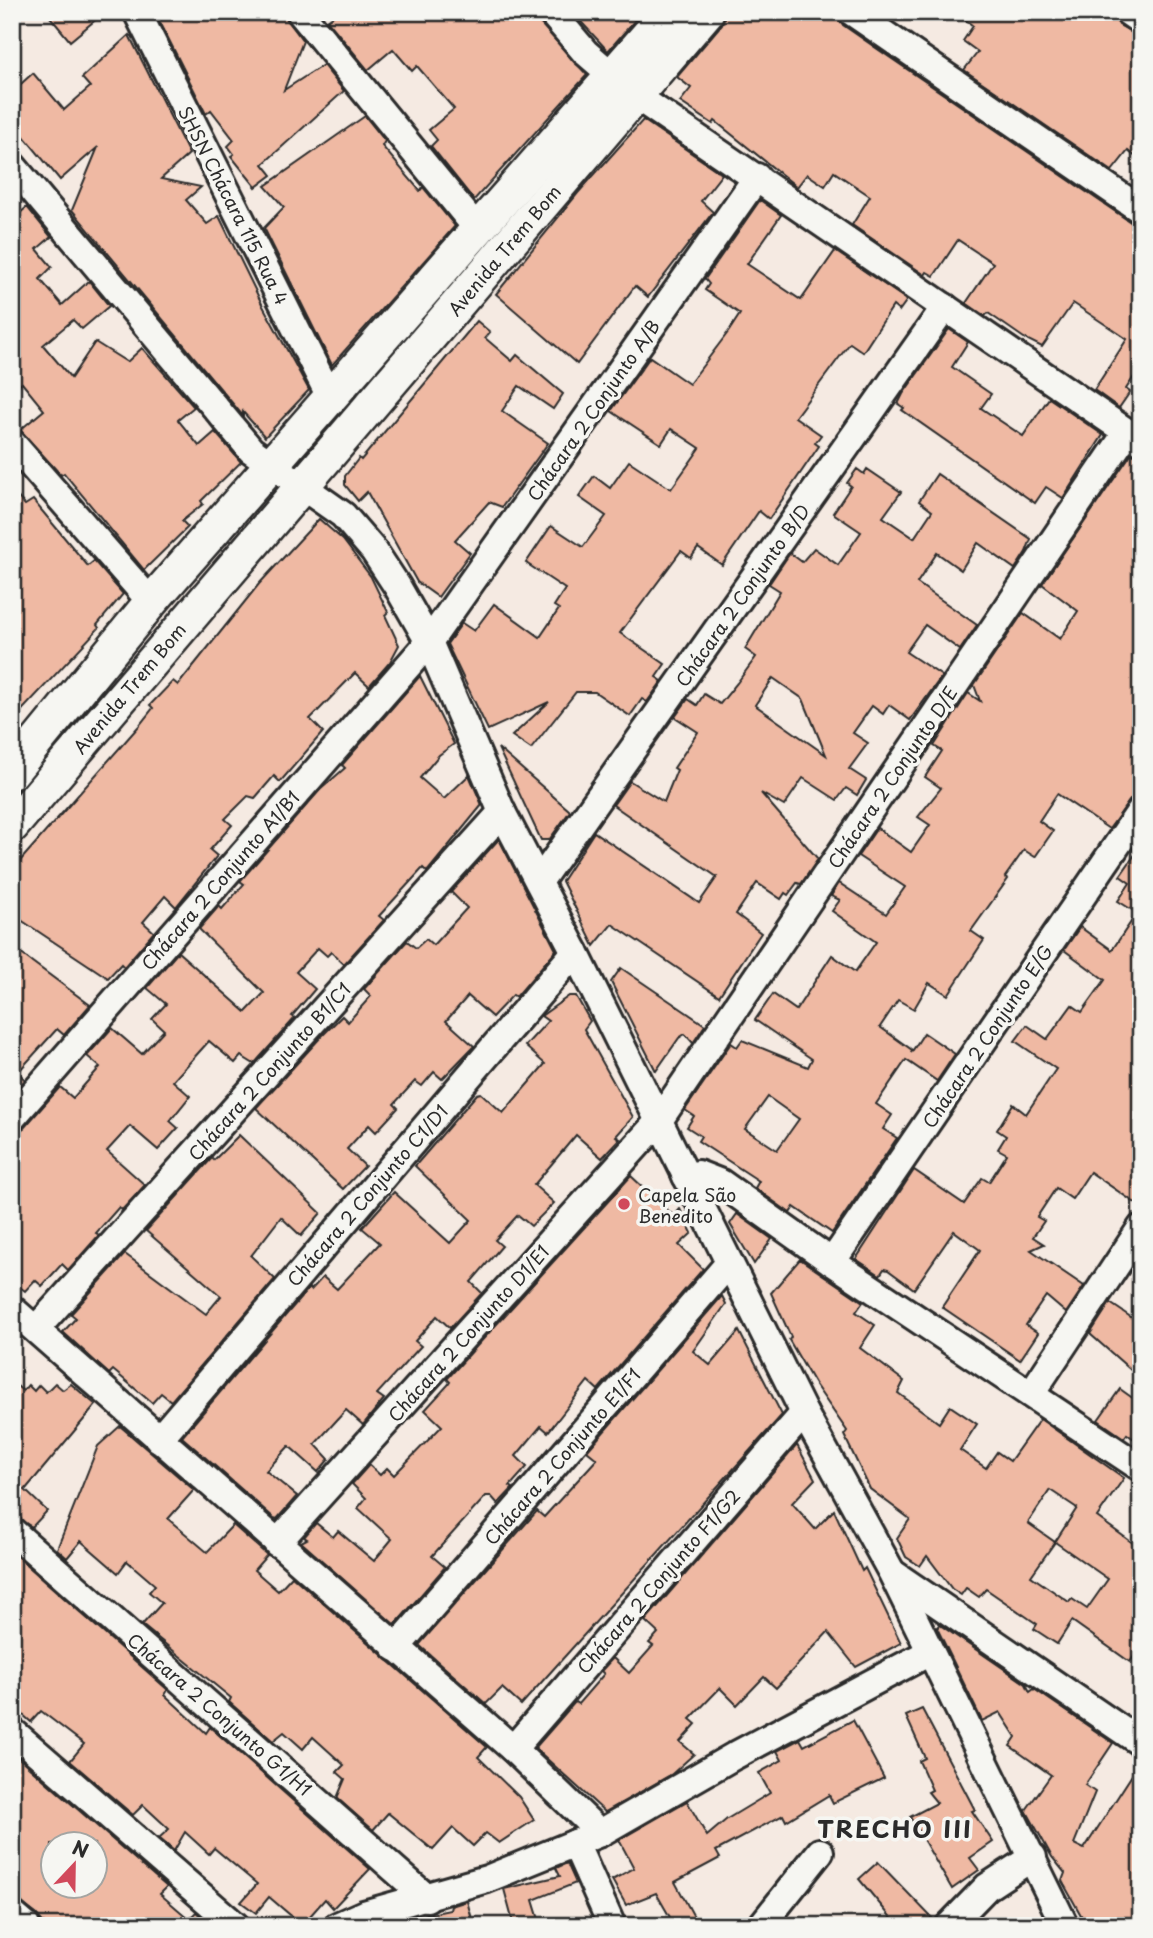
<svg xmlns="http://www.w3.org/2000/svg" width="1153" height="1938" font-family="'Playpen Sans',sans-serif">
  <rect width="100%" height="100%" fill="#f5eae2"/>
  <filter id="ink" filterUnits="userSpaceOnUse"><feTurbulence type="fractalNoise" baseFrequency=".0143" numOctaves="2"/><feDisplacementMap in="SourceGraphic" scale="14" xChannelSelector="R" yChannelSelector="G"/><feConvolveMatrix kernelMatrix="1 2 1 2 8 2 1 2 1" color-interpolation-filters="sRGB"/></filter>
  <g filter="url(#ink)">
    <g fill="#efb9a3" stroke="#2b2b2b" stroke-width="2" fill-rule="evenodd">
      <path d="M46,12h59l-35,29z"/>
      <path d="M155,12h127l21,29 -19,49 39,-25 21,26 -81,73 9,11 -16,12 -25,-31 3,-2 -6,-8 6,-6 -23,-30 -5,4z"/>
      <path d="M339,12h197l3,10 48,53 -113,125 -43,-54 6,-6 -8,-10 25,-21 -37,-43 -5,5 -19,-22 -25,21 -41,-50z"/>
      <path d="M572,12h70l-34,39z"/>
      <path d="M726,12h110l7,13 33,23 256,175 9,3v140l-15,23 4,3 -11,16 -25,-18 33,-51 -54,-36 -31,44 -18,-9 -36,-25 -3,3 -19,-13 27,-40 -35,-23 -24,36 -7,-4 -2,3 -73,-50 18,-29 -36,-24 -9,14 -18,-12 -10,13 -82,-66 -2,3 -33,-22 11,-14 -14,-11 45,-53z"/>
      <path d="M956,12h156l7,13 22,12v124l-13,-10 -16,20 -148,-101 14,-18 -15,-11 10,-15z"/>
      <path d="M129,35l60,119 -28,25 40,8 -15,13 21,24 12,-8 44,90 46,84 -44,47 -22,-25v4l-171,-206 26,-63 -38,33 -48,-58v-30l21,-19 31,37 26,-23 -8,-9z"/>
      <path d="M365,116l20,25 -3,5 38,45 3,-4 32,39 -123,139 -68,-137 20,-21 -19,-21z"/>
      <path d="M643,120l79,54 -21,27 12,11 -65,85 -13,-11 -58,78 -81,-70 82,-101z"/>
      <path d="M760,200l21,15 -34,49 54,36 34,-49 72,49 -8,11 -6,-5 -30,46 -13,-9 -55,74 26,18 -6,8 4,3 -50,73 -10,-8 -37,54 -24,-17 -7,10 -10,-7 -61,82 45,31 -9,13 6,4 -15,21 -5,-3 -12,17 -35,-24h-19l-45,57 -19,-13 37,-34 -61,28 -41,-86 15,-21 12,8 20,-27 46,33 19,-28 -5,-3 11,-17 -39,-26 25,-37 32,21 23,-31 -27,-19 15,-21 16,12 19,-27 42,28 29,-41 -29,-19 -10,15 -50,-33 39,-54 39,27 40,-53 11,-17 -35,-24 4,-6 -4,-5z"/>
      <path d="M27,207l24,30 -14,12 15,18 -12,12 22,26 27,-24 20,25 -27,23 -9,-9 -30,25 28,33 24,-36 32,20 15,-14 52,59 -16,13 21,26 16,-14 26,30 -40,39 2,3 -21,17 6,6 -44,43 -80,-97 -3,2 -41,-45 24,-20 -22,-27 -10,8v-171z"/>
      <path d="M477,321l13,11 -5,6 27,23 5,-6 46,39 -10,15 -34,-23 -17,25 46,32 -46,64 -13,-5 -34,38 15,13 -32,44 -21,-15 -50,-90 -9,9 -13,-16v-9l14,-18 2,2z"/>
      <path d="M949,329l19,13 -16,25 39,27 -10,14 42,28 26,-38 54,37 -40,63 -17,-11 -11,16 -133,-93 2,-2 -6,-4 5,-10z"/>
      <path d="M1131,454l10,2v330l-32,43 -52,-35 -18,27 14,10 -18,26 -11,-7 -19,27 3,2 -37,52 13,9 -36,55 -19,-12 -15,26 -16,-9 -18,27 32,23 -1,3 13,-20 31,21 -18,27 -31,-21 -30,44 16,11 -9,14 14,9 -65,95 -38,-26 -4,6 -35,-25 4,-7 -61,-40 3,-5 -14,-9 7,-11 -9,-6 46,-67 6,4 5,-7 66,27 4,-8 -57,-39 18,-26 23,16 36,-55 23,17 21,-30 -44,-31 8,-11 -9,-4 8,-13 47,31 19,-27 -47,-31 19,-28 34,24 19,-27 -12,-8 23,-29 -16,-11 17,-26 -8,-5 34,-53 12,8 -6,-16 49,-72 37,26 18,-28 -36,-27zM768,1097l31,22 -22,31 -32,-21z"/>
      <path d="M857,469l7,5 3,-5 34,23 -18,25 31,21 18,-27 -13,-10 18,-27 94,65 -5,13 -11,17 -37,-26 -17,27 -24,-17 -20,30 60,42 -17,25 -35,-25 -19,27 36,24 -32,44 -21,-15 -6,9 -11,-8 -19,27 15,10 -19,26 17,11 -9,15 -11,-7 -9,12 -34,-22 -19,28 -23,-13 57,66 -17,25 -4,-1 -9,12 -3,-2 -4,6 -24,-16 -21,31 25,19 -42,63 -107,-72 -18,22 -32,-65 32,-49 105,71 18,-26 -104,-72 17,-24 34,21 13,-32 -3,-2 24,-36 -23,-15 13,-18 9,6 7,-11 16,10 17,-21 19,-26 -11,-8 35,-58 -11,-7 21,-31 12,9 12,-14 24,17 23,-33 -28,-19 18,-27 -4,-3zM773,678l30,21 23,56 -71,-50z"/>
      <path d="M12,491l13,14 8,-5 55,66 6,-5 29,33 -26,31 2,3 -87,93z"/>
      <path d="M319,519l24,21 28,37 17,35 -3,3 14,30 -9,17 -21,24 -14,-13 -45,46 13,13 -43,50 -6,-6 -19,22 -7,-2 -23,23 7,6 -22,25 7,6 -41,51 -11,-11 -22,26 11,10 -30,35 -3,-3 -13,14 -96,-64v-44l126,-143 15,-19 -3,-3 23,-24 5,4 81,-101z"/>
      <path d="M420,676l34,68 -15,11 -19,23 24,21 25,-24 13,30 -55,67 -4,-4 -44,48 5,4 -40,44 -13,-12 -4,4 -9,-8 -22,24 19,17 -23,27 3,2 -41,46 -13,-8 -6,7 -26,-22 -36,40 17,15 -20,25 8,7 -20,22 -28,-24 -23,25 38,34 -23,25 -3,-3 -23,26 3,2 -31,35 -6,-6 -20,22 -7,-6 -10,11 -13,-10v-148l12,-5 36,-41 13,11 27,-31 -13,-11 25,-28 30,26 22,-24 -12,-11 14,-15 -19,-16 31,-36 68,60 18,-19 -65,-64 20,-23 3,3 22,-25 -4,-3 80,-91 25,-22 -3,-3z"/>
      <path d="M498,748l72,63 -21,29h-8z"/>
      <path d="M499,839l57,111 -40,47 -3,-2 -21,22 -24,-21 -22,25 28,25 -32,33 -8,-7 -12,14 -7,-5 -21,23 4,4 -22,24 -7,-7 -22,24 18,17 -22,23 -87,-81 65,-71 21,-21 6,6 23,-26 -7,-7 43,-48 9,7 10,-9 7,6 34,-37 -16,-16z"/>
      <path d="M1141,846v361l-51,-35 -18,27 -16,-11 -19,29 7,4 -11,16 11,7 -13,6 53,36 -18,27 -20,-17 -20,29 12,8 -18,27 -78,-53 38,-57 -26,-19 -40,58 -26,-19 -4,-1 -4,6 -24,-16 58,-89 50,34 18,-26 7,4 18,-28 -9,-5 8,-13 -9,-6 16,-26 13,10 30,-45 -41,-28 12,-16 20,14 25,-34 10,7 23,-32 -41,-30 16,-23 32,23 25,-37 -19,-12 12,-18 -10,-7z"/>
      <path d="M12,947l78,58 -26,30 -7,-6 -39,43 7,8 -13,14z"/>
      <path d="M621,968l84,57 -12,18 -8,-9 -6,4 -23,33 -45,-89z"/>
      <path d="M569,996h7l14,25 -6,8 49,88 -17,19 4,3 -18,19 -26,-23 -42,50 20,18 -23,23 -13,-11 -23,25 7,6 -31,36 11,11 -32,35 -13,-12 -22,25 6,5 -44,48 7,5 -21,26 -17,-15 -31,34 14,15 -11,13 -29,-26 -23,25 31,25 -20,23 -3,-1 -92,-81 127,-149 2,2 12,-13 14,12 43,-46 -18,-15 32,-36 56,51 21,-23 -56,-54 62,-72 4,-1 22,20 42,-49 -20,-18 23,-25 -7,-5z"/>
      <path d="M239,1135l82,78 -20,23 -20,-19 -30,39 24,23 -104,122 -10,-8 -9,10 -39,-33 -4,4 -46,-42 13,-14 -5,-4 54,-60 81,60 15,-18 -75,-65 66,-73 2,2z"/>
      <path d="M631,1176l43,40 6,-7 12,24 -13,12 24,24 -105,121 -10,-9 -40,51 -7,-6 -25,30 11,11 -17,19 3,2 -15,16 -7,-8h-5l-54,60 13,11 -50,58 -94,-83 6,-3 -3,-2 12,-14 17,14 5,-6 36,30 18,-22 -34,-31 8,-10 -14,-14 17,-19 11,10 7,-7 7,7 48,-49 -17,-16 23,-25 2,-3 -3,-3z"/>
      <path d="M737,1214l35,25 -18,25 -24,-40z"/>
      <path d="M800,1259l63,43 -7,10 19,13 -15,23 44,33 -6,12 41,30 11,-17 27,18 -17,26 26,18 11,-16 13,9 30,-42 84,59 -27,39 44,32v97l-11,16 -58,-41 -15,23 -23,-15 3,-5 -51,-35 -7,8 -13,-9 -5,7 -9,-6 -25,-33 -7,10 -14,-9 -9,-19 13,-19 -40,-30 -26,-54 3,-4 -33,-48 -25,-43 2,-3 -20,-44zM1050,1490l27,18 -22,34 -27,-19zM1055,1542l53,37 -21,30 -15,-10 -3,3 -38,-26z"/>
      <path d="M722,1296l4,8 -33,47 17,14 29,-34 43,84 -261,290 -19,-17 -16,16 -67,-59 118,-134 7,6 53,-58 -10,-8z"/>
      <path d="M1110,1303l31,21v55l-51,-45z"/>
      <path d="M12,1382l11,9 5,-6 6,6 5,-6 7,7 9,-9 8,7 8,-6 25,21 -71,85 22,21 -15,16 -20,-11z"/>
      <path d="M1120,1389l21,15v40l-14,-10 -3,4 -26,-18z"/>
      <path d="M120,1426l74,64 -26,29 39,33 26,-27 34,30 -13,15 24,21 14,-15 195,171 -9,10 41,40 15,23 -35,23 -13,-10 -13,13 -20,-18 -20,22 -45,-37 -15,17 -36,-32 8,-19 -8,-7 7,-7 -31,-28 -10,12 -19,-17 -11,9 -44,-39 2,-4 -89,-73 20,-22 -13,-11 6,-7 -28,-24 -9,12 -37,-32 -14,17 -10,-9 41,-103z"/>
      <path d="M797,1445l18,34 -23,24 23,26 19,-19 28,61 3,-3 36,75 -45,24 -28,-35 -52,56 -12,-11 -27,28 -17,-17 -30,31 6,5 -16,18 14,12 -22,20 -67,38 -70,-64 40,-46 3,2 26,-30 -3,-3 12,-13 16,15 24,-27 -4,-3 9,-10 -13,-12z"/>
      <path d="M12,1552l156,138 -3,5 41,38 4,-6 160,142 -37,39 -8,-9 -23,26 -33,-28 -13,16 -15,-11 16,-18 -43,-36 -5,6 -24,-22 -11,19 -15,-13 10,-9 -26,-24 -10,10 -63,-54 14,-17 -43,-33 -10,11 -19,-17z"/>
      <path d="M940,1625l86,59 4,8 4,-3 79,54 -28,42 10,7 -21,52 10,5 57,-88v165h-54l-25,-45 3,-8 -13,-16 -26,-47 25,-35 -41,-29 6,-9 -16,-25 -18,9 -45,-93z"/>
      <path d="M922,1709l53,101 -3,1 21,31 -23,16 9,12 -27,19 -42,-72 27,-14 -9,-11 4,-2 -13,-29 6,-3 -19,-42z"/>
      <path d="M853,1720l31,58 -51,25 -4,-8 -43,26 -3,-6 -67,36 4,7 -45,24 24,44h-24l-19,-33 -30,12 -14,-25 22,-12 -15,-28 68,-39 20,35 20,-17 43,-26 -11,-20 23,-13 -5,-9 23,-12 4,7z"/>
      <path d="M12,1752l155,135 -7,7 29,25 7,-7 16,14h-166l-10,-12 -24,-18zM52,1844h42v42h-42z"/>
      <path d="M878,1862l57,59 -1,5h-36l-39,-47z"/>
      <path d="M567,1863l9,20 -43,17 8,26h-27l-10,-37 56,-13 -4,-8z"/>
      <path d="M467,1901l7,25h-62l-1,-8 39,-8 1,-4z"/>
    </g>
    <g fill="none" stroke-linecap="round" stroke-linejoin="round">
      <g stroke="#2b2b2b" stroke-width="32">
        <g id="minor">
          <path d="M137,12l194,387"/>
          <path d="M300,12l179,219"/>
          <path d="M551,12l34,40 29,25"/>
          <path d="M852,12l289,198"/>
          <path d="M1128,12l13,9"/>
          <path d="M636,96l504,345"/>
          <path d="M12,165l239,285 92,65 31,36 23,35 32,56 73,170 73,140 229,461 88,160 173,353"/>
          <path d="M12,443l139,159"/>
          <path d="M539,882l406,-575"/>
          <path d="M12,1118l417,-476 328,-465"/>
          <path d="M686,1176l12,-2 23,9 111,79 309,206"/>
          <path d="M832,1262l309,-452"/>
          <path d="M12,1309l501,440 87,84"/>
          <path d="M36,1329l466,-517"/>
          <path d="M1031,1394l110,-166"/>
          <path d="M159,1439l416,-487"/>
          <path d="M12,1531l415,367"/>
          <path d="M277,1543l381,-421 469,-690"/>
          <path d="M894,1574l247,169"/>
          <path d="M396,1648l333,-385"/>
          <path d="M12,1731l224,195"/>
          <path d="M513,1749l291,-336"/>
          <path d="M575,1843l37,83"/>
          <path d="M12,1914l14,12"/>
          <path d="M337,1926l27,-12 123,-35 113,-46 134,-77 194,-103"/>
          <path d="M761,1926l59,-74"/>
          <path d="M949,1926l38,-39 46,-30"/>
        </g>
      </g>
      <g stroke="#2b2b2b" stroke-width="38">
        <g id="tertiary">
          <path d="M12,772l139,-170 517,-590"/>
          <path d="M12,826l695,-814"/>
        </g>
      </g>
      <use href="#minor" stroke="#f6f6f2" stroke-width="26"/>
      <use href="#tertiary" stroke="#f6f6f2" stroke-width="33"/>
    </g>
  </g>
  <circle fill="#d1495b" stroke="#f6f6f2" stroke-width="2.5" cx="624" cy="1204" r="7"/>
  <g text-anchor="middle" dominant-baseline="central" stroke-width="7" stroke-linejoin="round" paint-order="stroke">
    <g font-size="18" fill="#2b2b2b" stroke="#f6f6f2">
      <text transform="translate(234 205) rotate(63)">SHSN Chácara 115 Rua 4</text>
      <text transform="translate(504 250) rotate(-50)">Avenida Trem Bom</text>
      <text transform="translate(593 410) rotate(-55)">Chácara 2 Conjunto A/B</text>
      <text transform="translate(742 595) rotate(-55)">Chácara 2 Conjunto B/D</text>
      <text transform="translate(129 688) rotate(-50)">Avenida Trem Bom</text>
      <text transform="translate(892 777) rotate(-56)">Chácara 2 Conjunto D/E</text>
      <text transform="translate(220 880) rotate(-49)">Chácara 2 Conjunto A1/B1</text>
      <text transform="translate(987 1036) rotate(-56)">Chácara 2 Conjunto E/G</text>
      <text transform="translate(269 1071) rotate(-48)">Chácara 2 Conjunto B1/C1</text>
      <text transform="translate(367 1195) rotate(-49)">Chácara 2 Conjunto C1/D1</text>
      <text transform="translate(468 1333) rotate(-48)">Chácara 2 Conjunto D1/E1</text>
      <text transform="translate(562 1456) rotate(-49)">Chácara 2 Conjunto E1/F1</text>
      <text transform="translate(658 1581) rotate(-49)">Chácara 2 Conjunto F1/G2</text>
      <text transform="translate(220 1714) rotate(41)">Chácara 2 Conjunto G1/H1</text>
    </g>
    <g font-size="18" fill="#2b2b2b" stroke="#f6f6f2" text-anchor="start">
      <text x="638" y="1194">Capela São<tspan x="638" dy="21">Benedito</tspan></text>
    </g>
    <g font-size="24" font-weight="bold" letter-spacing="2" fill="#2b2b2b" stroke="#f6f6f2">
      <text x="895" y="1828">TRECHO III</text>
    </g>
  </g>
  <rect width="1153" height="1938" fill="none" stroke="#f6f6f2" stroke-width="42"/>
  <rect x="21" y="21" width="1111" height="1896" fill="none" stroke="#2b2b2b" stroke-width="2.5" filter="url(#ink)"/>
  <g transform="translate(74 1865) rotate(22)"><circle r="33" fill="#f6f6f2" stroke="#a5a5a2" stroke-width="2"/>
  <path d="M0-5L12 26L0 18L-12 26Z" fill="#d1495b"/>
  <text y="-10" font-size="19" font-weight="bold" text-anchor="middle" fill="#2b2b2b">N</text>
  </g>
</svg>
